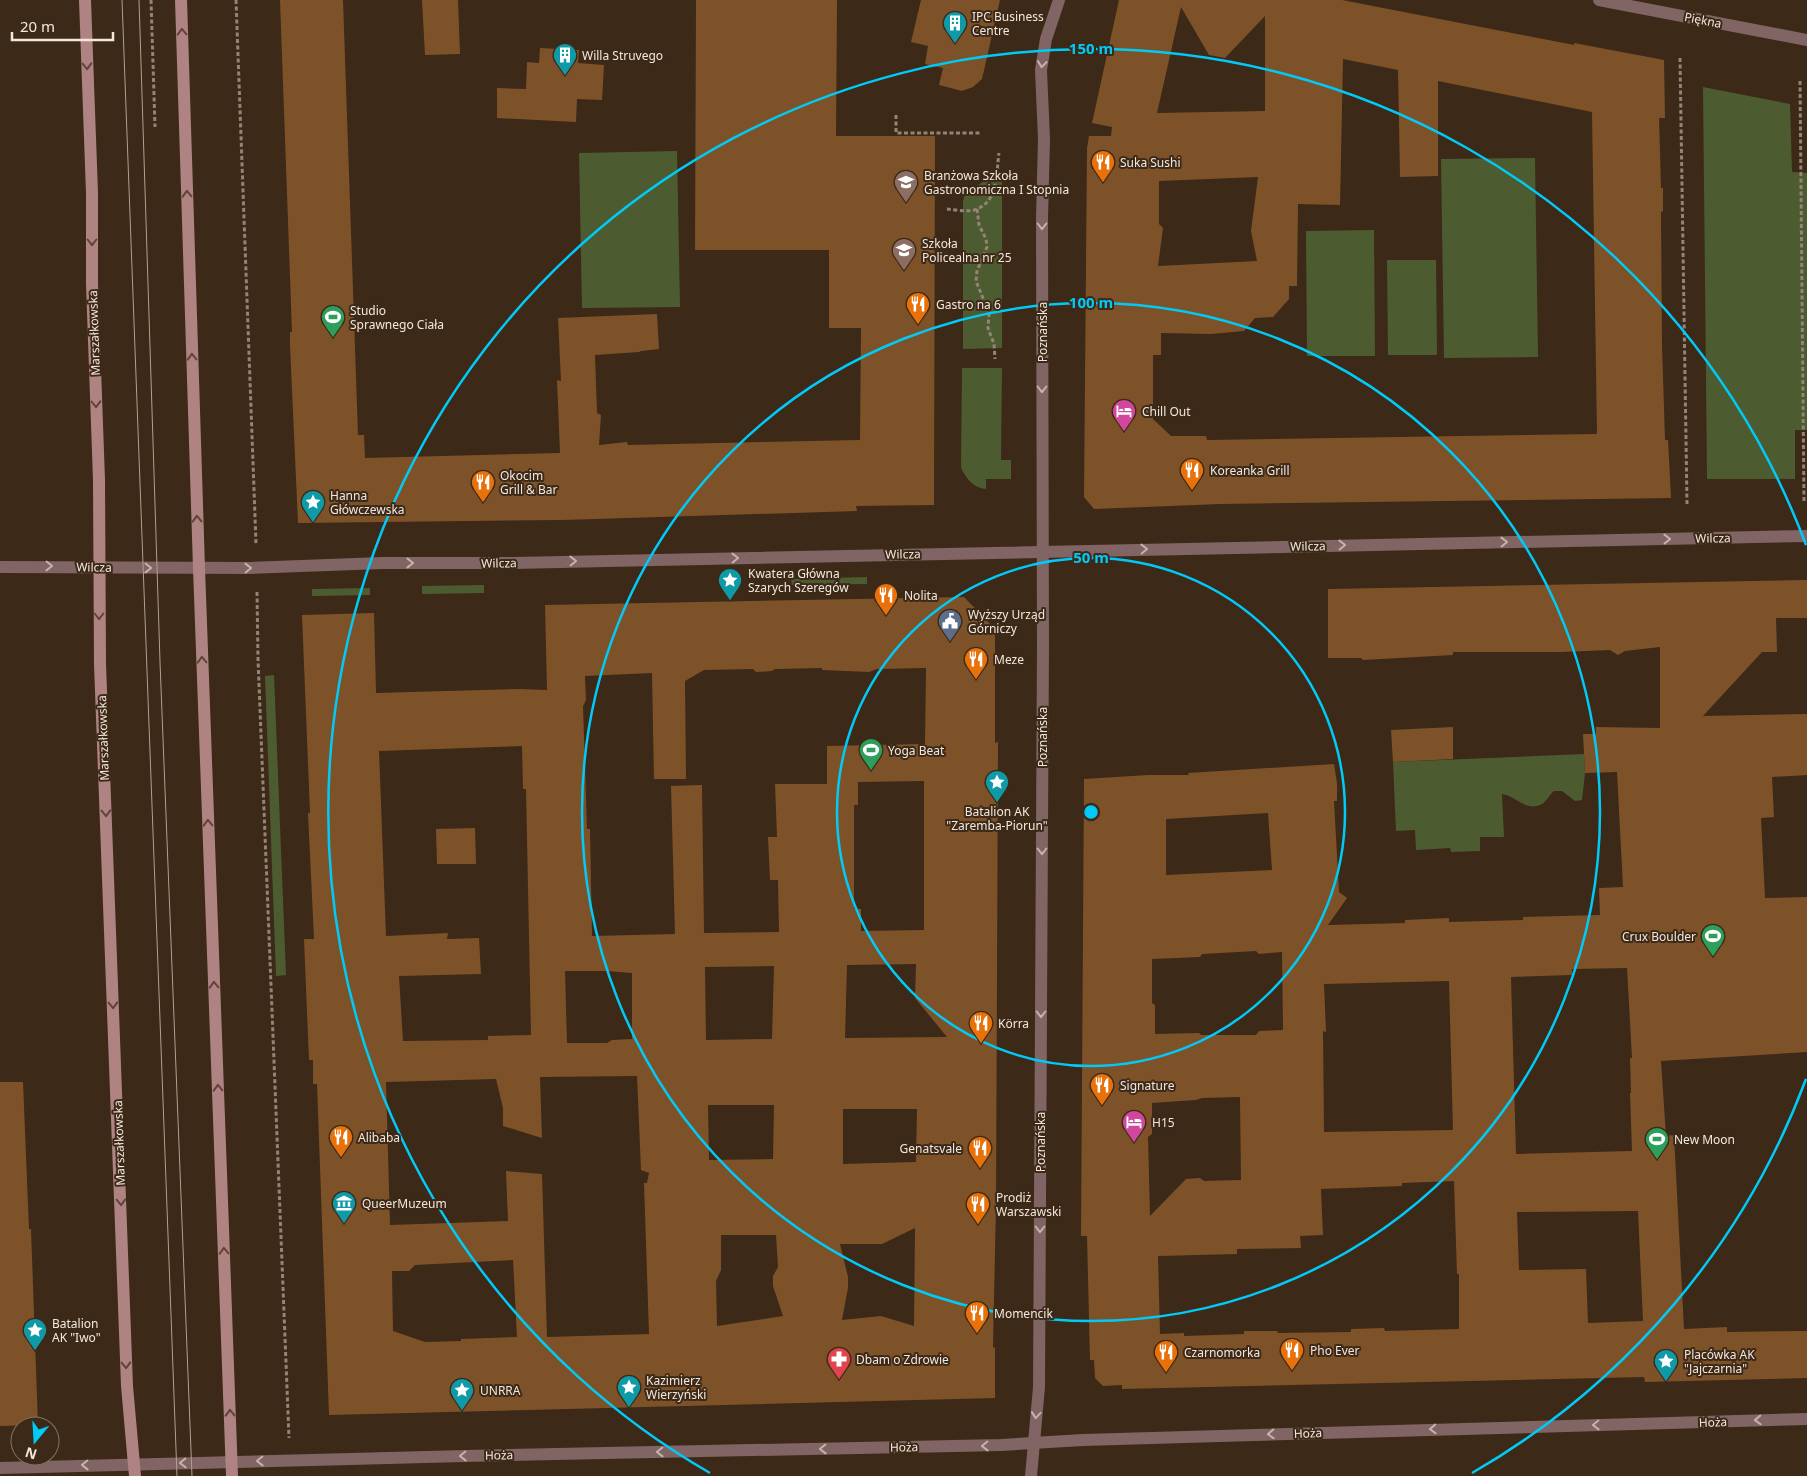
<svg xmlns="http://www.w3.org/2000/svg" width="1807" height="1476" font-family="'Noto Sans',sans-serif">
  <rect width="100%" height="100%" fill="#3c2918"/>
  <g fill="#4d5c30">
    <path d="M1703,87l87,17 2,68 15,1v257h-12v49h-88z"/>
    <path d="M677,151l3,156 -98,1 -3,-155z"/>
    <path d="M1535,158l3,199 -94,1 -3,-199z"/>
    <path d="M1002,171v177l-39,1v-148l3,-9 3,-2z"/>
    <path d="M1374,230l1,126h-68l-1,-125z"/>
    <path d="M1387,260h49l1,95h-49z"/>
    <path d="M962,368h40l-1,92h10v19h-25v10c-13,-1 -19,-10 -25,-21z"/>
    <path d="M867,577v7l-75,1 -1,-6z"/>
    <path d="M484,585v8l-62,1v-8z"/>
    <path d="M370,588v7l-58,1v-7z"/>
    <path d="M274,675l12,300 -10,1 -11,-300z"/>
    <path d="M1584,754l1,19 -3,27 -7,1 -13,-10h-8c-5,4 -8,12 -14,14 -15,6 -24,-9 -38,-11l2,43h-24v14l-29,1 -1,-4 -34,2 -1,-20 -19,1 -3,-69z"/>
  </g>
  <g fill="#7e5228" fill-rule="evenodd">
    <path d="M280,0h63l15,435h6l1,23 195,-5 -3,-73 4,1 -3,-63 99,-4 2,35 -18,2 -2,1 -44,3 2,58 4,2 -2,30 28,-3 1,3 232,-5 1,-112h-32v-78h-134l1,-250h141l-1,136h99l-1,369 -78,1 1,5 -295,9 -264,3 -8,-177v-14h2z"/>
    <path d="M422,0h36l2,54 -35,1z"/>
    <path d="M921,0h79l-18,79 -9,8 -11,4 -23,-6 4,-17 -18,-4 3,-18 -17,-4z"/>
    <path d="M1119,0h223l232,45v-2l90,17 1,58h-6l2,70h2v23l-2,1 1,133 3,95h3l3,58 -450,6 -127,5 -10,-12 3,-349 2,-12h22l1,-9 -20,-4zM1181,7l28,48 16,3 40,-42v95l-108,2zM1343,59l55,11 2,107 38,-1v-95l154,31 5,322 -390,6 -1,-4h-35l-18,-17v-64h8v-22l50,1 33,-3 11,-13 18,-1 16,-18v-13h8l1,-82 42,1zM1258,177l-7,54 6,30 -99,5 5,-38 -4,-4v-43z"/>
    <path d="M540,48l39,2 -1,13 26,2 -2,35 -25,-1 -1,23 -79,-4v-30l29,1 1,-27 12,1z"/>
    <path d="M1807,580v38h-31l1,34h-15l-59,64 104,-2v61l-35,2 2,40 -13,1 4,80 42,-1v155l-146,9 5,75 8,-1 10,194 43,-2v5l80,-1v47l-162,4 -1,-5 -522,12v-4l-19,1 -8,-8 -1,-18h-4l-3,-124h-6l3,-457 64,-4h41l-1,-2 146,-9 3,19v18h-3l5,91 8,6 -19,27 77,-2v-3l44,-2v4l74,-2v-3l77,-2 -1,-27 24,-1 -6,-115 -32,1 -2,-39h13v-7l64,1v-81l-35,4 -7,4 -8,-5 -49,2h-108v3l-90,5 -2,-2h-33v-69zM1268,813l4,57 -106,5v-56zM1256,951l3,3 23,-2 1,78 -24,1 -3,4h-55l-2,-2 -44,1v-29l-3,-2v-44l48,-2 2,-3zM1627,968l5,90h-2l1,35h-1l2,58 -116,3 -5,-177 61,-2v-6zM1449,981l4,149 -129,2 -1,-101 3,1 -2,-48zM1240,1097l1,83 -37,1 -4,-3 -14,1 -36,37 -2,-79 4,-3v-31l44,-3 6,-2zM1454,1181l3,93h2v55l-74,2 -1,-3 -33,1v3l-73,1 -1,-2h-33v3l-60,2v-3l-24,1 -2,-78 79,-2v-5l64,-1 -1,-12 23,-1 -2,-46 81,-3v-3zM1638,1211l5,110 -55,2 -2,-54 -67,1 -2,-58z"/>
    <path d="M964,597l31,32v114l3,-1 -2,462 -3,143 2,1v50l-666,17 -12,-331h-4v-24h-4l-5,-121h10l-6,-126h2l-8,-198 72,-2 2,80 144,-4 27,1 -2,-85zM822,668v2l47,2 8,-3 49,-1 -1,76 -98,2v38h-52l2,53h-9l2,43h8l1,52 -75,1 -2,-148 -31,1 4,148 -83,2 -2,-107h-3l-4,-123 3,-6 -1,-24 67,-3 2,106h32l-1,-98 19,-11 49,-1 3,3 16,-1 3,-2zM522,746l1,43h3l5,246 -43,1v4l-85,1 -4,-65 82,-2 -2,-36 -32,1 1,-6 -62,3 -7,-185zM924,781v149l-63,1v-22h-7v-104h4v-23zM916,964l-1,34 32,39 -102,1 2,-73zM774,966l-2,73 -66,1 -1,-73zM565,971h42l25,2v66l-20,1 -5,3h-40zM637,1076l4,94 8,3 -2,10h-3l5,151 -102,3 -5,-163 -36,-3 2,50 -118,4 -4,-143 110,-3 7,29v18l39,12 -2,-61zM708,1105h66l-1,54 -64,1zM843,1109h74l-1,53 -73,2zM915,1228l-1,98 -33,-10 -39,4 6,-32v-11l-8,-33h42zM721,1235h55l2,32 -5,9v10l10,30 -66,10 -1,-45 5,-11zM513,1260l4,77 -56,2v2l-36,1 -32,-11 -1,-60h17l6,-6z"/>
    <path d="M1453,727v32l-60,3 -2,-32z"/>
    <path d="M475,828l1,36h-39l-1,-35z"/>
    <path d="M0,1082h23l6,147h2l7,196 -38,1z"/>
  </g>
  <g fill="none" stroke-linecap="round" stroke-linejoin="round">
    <g stroke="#938475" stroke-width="3" stroke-dasharray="4 2.5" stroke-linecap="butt">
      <path d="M151,0l4,127"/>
      <path d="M236,0l20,544"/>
      <path d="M1680,58l7,446"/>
      <path d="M1800,81l4,421"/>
      <path d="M896,115v18h85"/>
      <path d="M947,209c8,1 19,3 27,1 25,-7 22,-37 25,-57"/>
      <path d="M977,209l2,16 7,14 1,8 -10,24 -1,10 13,32 -1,15 6,16 1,15"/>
      <path d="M257,592l1,67 31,779"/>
    </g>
    <g stroke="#816464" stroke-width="12">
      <path d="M1599,0l208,40"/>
      <path d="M0,567l250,1 132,-5h131l1294,-27"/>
      <path d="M0,1468l465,-12 536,-11 82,-5 724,-21"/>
      <path d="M1031,1476l8,-89 4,-742 -1,-427 2,-79 -3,-69 5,-31 13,-39"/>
    </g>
    <g stroke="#b08383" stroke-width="12">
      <path d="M85,0l7,193v91l7,196 1,184 27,722 8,90"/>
      <path d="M181,0l18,568 33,908"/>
    </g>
    <g stroke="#afa193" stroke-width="1">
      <path d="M122,0l55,1476"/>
      <path d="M139,0l21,662 32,814"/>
    </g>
  </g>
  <defs><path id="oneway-chevron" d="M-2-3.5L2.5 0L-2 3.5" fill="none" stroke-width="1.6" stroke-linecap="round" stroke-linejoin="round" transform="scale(1.25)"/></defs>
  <g stroke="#5f4438">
    <use href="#oneway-chevron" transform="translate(182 32) rotate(-92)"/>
    <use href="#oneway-chevron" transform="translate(87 66) rotate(88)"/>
    <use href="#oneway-chevron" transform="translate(187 194) rotate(-92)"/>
    <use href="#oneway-chevron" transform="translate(92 242) rotate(90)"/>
    <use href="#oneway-chevron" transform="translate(192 357) rotate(-92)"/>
    <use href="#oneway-chevron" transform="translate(96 404) rotate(88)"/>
    <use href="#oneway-chevron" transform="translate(197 519) rotate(-92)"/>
    <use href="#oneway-chevron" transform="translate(99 616) rotate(90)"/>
    <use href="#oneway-chevron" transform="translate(202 660) rotate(-92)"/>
    <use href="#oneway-chevron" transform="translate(106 813) rotate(88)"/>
    <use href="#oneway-chevron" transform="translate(208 823) rotate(-92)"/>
    <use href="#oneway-chevron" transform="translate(214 985) rotate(-92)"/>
    <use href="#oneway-chevron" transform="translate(113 1005) rotate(88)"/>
    <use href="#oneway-chevron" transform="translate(218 1088) rotate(-92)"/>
    <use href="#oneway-chevron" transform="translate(121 1202) rotate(88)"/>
    <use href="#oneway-chevron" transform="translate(224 1251) rotate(-92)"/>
    <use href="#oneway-chevron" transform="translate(126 1365) rotate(88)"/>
    <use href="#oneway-chevron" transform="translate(230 1413) rotate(-91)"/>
  </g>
  <g stroke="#c5b3ac">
    <use href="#oneway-chevron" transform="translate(1042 64) rotate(96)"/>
    <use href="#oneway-chevron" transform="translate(1042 226) rotate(90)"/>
    <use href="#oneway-chevron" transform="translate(1042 389) rotate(90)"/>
    <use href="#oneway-chevron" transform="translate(1667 539) rotate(-1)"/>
    <use href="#oneway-chevron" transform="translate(1504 542) rotate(-1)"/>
    <use href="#oneway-chevron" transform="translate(1342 545) rotate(-1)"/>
    <use href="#oneway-chevron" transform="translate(1144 549) rotate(-1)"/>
    <use href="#oneway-chevron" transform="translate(735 558) rotate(-1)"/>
    <use href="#oneway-chevron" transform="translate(573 561) rotate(-1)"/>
    <use href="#oneway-chevron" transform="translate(410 563)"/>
    <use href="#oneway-chevron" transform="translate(49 566) rotate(1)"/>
    <use href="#oneway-chevron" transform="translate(148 568) rotate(1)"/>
    <use href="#oneway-chevron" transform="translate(248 568) rotate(-1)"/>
    <use href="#oneway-chevron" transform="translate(1042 851) rotate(90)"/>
    <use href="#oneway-chevron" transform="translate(1041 1014) rotate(90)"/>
    <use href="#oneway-chevron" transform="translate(1040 1229) rotate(90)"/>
    <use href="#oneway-chevron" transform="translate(1036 1415) rotate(95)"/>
    <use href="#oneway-chevron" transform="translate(1758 1420) rotate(178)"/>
    <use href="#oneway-chevron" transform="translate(1596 1425) rotate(179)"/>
    <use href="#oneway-chevron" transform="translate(1433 1429) rotate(178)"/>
    <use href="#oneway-chevron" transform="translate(1271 1434) rotate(178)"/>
    <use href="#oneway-chevron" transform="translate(985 1446) rotate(179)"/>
    <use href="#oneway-chevron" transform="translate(823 1449) rotate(179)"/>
    <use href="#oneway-chevron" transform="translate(660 1452) rotate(179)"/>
    <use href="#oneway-chevron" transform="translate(463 1456) rotate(179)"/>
    <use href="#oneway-chevron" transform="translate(260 1461) rotate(179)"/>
    <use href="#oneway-chevron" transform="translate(183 1463) rotate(179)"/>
    <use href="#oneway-chevron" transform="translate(85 1465) rotate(179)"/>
  </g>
  <g fill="none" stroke="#00cbf8" stroke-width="2.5">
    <circle cx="1091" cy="812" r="254"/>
    <circle cx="1091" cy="812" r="509"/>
    <path d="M1806 1079A763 763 0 0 1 1472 1473M710 1473A763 763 0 1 1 1806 545"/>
  </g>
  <defs>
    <g id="building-pin" transform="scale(1.25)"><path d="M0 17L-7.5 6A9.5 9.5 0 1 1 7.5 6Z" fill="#0f9aa8" stroke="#3c2918"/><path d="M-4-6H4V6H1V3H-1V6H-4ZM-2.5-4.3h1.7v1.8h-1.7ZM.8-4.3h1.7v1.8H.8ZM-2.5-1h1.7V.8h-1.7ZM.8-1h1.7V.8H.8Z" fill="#fff"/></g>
    <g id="restaurant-pin" transform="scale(1.25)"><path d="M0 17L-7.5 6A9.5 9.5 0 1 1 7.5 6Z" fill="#e8710a" stroke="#3c2918"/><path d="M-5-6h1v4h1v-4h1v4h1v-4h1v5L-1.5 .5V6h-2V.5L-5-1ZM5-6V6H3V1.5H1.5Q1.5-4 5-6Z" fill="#fff"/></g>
    <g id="school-pin" transform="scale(1.25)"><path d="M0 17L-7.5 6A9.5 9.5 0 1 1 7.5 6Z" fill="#8d6e63" stroke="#3c2918"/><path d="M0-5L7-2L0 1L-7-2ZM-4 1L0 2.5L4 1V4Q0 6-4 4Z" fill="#fff"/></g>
    <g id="stadium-pin" transform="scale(1.25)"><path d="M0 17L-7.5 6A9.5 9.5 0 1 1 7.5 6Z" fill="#2e9e5b" stroke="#3c2918"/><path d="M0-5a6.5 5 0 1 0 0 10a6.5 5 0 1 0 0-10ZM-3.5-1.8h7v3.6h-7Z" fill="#fff"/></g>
    <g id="hotel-pin" transform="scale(1.25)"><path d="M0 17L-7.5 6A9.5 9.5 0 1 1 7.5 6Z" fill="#d1479c" stroke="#3c2918"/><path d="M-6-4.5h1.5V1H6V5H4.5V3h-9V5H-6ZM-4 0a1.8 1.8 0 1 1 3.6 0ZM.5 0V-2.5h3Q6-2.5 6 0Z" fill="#fff"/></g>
    <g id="sight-pin" transform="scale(1.25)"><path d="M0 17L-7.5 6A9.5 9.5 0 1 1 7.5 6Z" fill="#0f9aa8" stroke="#3c2918"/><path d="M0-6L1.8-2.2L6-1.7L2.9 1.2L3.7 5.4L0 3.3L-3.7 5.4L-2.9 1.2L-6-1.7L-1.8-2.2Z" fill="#fff"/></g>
    <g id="civic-pin" transform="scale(1.25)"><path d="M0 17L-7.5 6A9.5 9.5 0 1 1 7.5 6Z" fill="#5c6f8a" stroke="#3c2918"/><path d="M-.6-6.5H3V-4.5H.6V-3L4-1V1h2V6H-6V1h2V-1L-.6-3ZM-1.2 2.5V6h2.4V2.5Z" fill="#fff"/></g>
    <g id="museum-pin" transform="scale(1.25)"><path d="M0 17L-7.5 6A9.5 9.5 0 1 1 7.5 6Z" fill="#0f9aa8" stroke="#3c2918"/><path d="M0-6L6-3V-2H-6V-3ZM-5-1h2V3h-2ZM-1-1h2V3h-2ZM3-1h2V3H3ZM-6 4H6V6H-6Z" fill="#fff"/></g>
    <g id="pharmacy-pin" transform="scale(1.25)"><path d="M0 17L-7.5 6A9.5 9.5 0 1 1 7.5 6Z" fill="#e0444e" stroke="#3c2918"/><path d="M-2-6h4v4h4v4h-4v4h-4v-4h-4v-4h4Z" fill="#fff"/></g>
  </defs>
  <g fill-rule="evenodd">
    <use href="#building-pin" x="955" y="23"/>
    <use href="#building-pin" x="565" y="55"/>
    <use href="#restaurant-pin" x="1103" y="162"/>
    <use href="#school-pin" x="906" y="182"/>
    <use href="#school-pin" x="904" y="250"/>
    <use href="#restaurant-pin" x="918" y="304"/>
    <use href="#stadium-pin" x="333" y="317"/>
    <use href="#hotel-pin" x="1124" y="411"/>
    <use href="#restaurant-pin" x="1192" y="470"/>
    <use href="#restaurant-pin" x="483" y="482"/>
    <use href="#sight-pin" x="313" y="502"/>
    <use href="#sight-pin" x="730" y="580"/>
    <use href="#restaurant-pin" x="886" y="595"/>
    <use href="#civic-pin" x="950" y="621"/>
    <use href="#restaurant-pin" x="976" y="659"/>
    <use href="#stadium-pin" x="871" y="750"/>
    <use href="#sight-pin" x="997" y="782"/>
    <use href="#stadium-pin" x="1713" y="936"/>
    <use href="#restaurant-pin" x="981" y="1023"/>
    <use href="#restaurant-pin" x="1102" y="1085"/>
    <use href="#hotel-pin" x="1134" y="1122"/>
    <use href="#restaurant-pin" x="341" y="1137"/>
    <use href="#stadium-pin" x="1657" y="1139"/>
    <use href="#restaurant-pin" x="980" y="1148"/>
    <use href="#museum-pin" x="344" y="1203"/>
    <use href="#restaurant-pin" x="978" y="1204"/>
    <use href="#restaurant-pin" x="977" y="1313"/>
    <use href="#sight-pin" x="35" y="1330"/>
    <use href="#restaurant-pin" x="1292" y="1350"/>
    <use href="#restaurant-pin" x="1166" y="1352"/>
    <use href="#pharmacy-pin" x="839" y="1359"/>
    <use href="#sight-pin" x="1666" y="1361"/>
    <use href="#sight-pin" x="629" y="1387"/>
    <use href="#sight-pin" x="462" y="1390"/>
  </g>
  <g text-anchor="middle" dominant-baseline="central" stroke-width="4" stroke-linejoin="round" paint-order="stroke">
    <g font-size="12" fill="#f3e7dc" stroke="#3c2918" text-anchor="start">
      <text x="972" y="16">IPC Business<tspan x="972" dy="14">Centre</tspan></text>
      <text x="582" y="55">Willa Struvego</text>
      <text x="1120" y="162">Suka Sushi</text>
      <text x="924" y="175">Branżowa Szkoła<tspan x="924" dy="14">Gastronomiczna I Stopnia</tspan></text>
      <text x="922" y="243">Szkoła<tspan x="922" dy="14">Policealna nr 25</tspan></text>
      <text x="936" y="304">Gastro na 6</text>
      <text x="350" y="310">Studio<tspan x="350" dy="14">Sprawnego Ciała</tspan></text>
      <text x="1142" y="411">Chill Out</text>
      <text x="1210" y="470">Koreanka Grill</text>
      <text x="500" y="475">Okocim<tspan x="500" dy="14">Grill &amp; Bar</tspan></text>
      <text x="330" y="495">Hanna<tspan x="330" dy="14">Główczewska</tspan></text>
      <text x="748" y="573">Kwatera Główna<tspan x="748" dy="14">Szarych Szeregów</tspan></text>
      <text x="904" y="595">Nolita</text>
      <text x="968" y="614">Wyższy Urząd<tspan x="968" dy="14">Górniczy</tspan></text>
      <text x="994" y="659">Meze</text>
      <text x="888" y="750">Yoga Beat</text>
      <text x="997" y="811" text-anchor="middle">Batalion AK<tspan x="997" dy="14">"Zaremba-Piorun"</tspan></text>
      <text x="1696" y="936" text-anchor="end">Crux Boulder</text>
      <text x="998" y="1023">Körra</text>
      <text x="1120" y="1085">Signature</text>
      <text x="1152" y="1122">H15</text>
      <text x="358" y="1137">Alibaba</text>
      <text x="1674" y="1139">New Moon</text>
      <text x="962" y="1148" text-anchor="end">Genatsvale</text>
      <text x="996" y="1197">Prodiż<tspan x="996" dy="14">Warszawski</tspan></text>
      <text x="362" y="1203">QueerMuzeum</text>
      <text x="994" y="1313">Momencik</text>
      <text x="52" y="1323">Batalion<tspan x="52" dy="14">AK "Iwo"</tspan></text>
      <text x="1310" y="1350">Pho Ever</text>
      <text x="1184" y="1352">Czarnomorka</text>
      <text x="1684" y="1354">Placówka AK<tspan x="1684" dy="14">"Jajczarnia"</tspan></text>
      <text x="856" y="1359">Dbam o Zdrowie</text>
      <text x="646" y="1380">Kazimierz<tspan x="646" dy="14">Wierzyński</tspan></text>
      <text x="480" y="1390">UNRRA</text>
    </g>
    <g font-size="12" fill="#f3e7dc" stroke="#3c2918">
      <text transform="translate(1703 20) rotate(11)">Piękna</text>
      <text transform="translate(1042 332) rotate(-90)">Poznańska</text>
      <text transform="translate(94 333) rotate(-92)">Marszałkowska</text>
      <text transform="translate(1713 538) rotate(-1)">Wilcza</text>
      <text transform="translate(1308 546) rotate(-1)">Wilcza</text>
      <text transform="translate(903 554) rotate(-1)">Wilcza</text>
      <text transform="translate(499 563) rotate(-1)">Wilcza</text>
      <text transform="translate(94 567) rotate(1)">Wilcza</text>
      <text transform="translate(1042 737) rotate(-90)">Poznańska</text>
      <text transform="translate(103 738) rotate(-92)">Marszałkowska</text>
      <text transform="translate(1040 1142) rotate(-90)">Poznańska</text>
      <text transform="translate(119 1143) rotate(-92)">Marszałkowska</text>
      <text transform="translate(1713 1422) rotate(-2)">Hoża</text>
      <text transform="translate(1308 1433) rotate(-2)">Hoża</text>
      <text transform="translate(904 1447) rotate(-1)">Hoża</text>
      <text transform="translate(499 1455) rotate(-1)">Hoża</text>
    </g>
  </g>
  <circle cx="1091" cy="812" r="8" fill="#00cbf8" stroke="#3c2918" stroke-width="2.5"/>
  <g font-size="15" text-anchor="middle" font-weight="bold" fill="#00cbf8" stroke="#3c2918" stroke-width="4" stroke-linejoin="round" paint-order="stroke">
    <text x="1091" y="54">150 m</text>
    <text x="1091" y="308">100 m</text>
    <text x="1091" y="563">50 m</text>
  </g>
  <g transform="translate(35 1441) rotate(198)"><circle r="24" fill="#3c2918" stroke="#857566"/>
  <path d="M0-4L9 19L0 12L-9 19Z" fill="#00cbf8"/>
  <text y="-8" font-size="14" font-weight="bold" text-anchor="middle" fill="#f3e7dc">N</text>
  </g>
  <path d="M12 32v8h101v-8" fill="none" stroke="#f3e7dc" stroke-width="2.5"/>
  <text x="20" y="32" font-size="15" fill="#f3e7dc" stroke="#3c2918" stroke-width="4" paint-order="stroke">20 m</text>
</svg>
